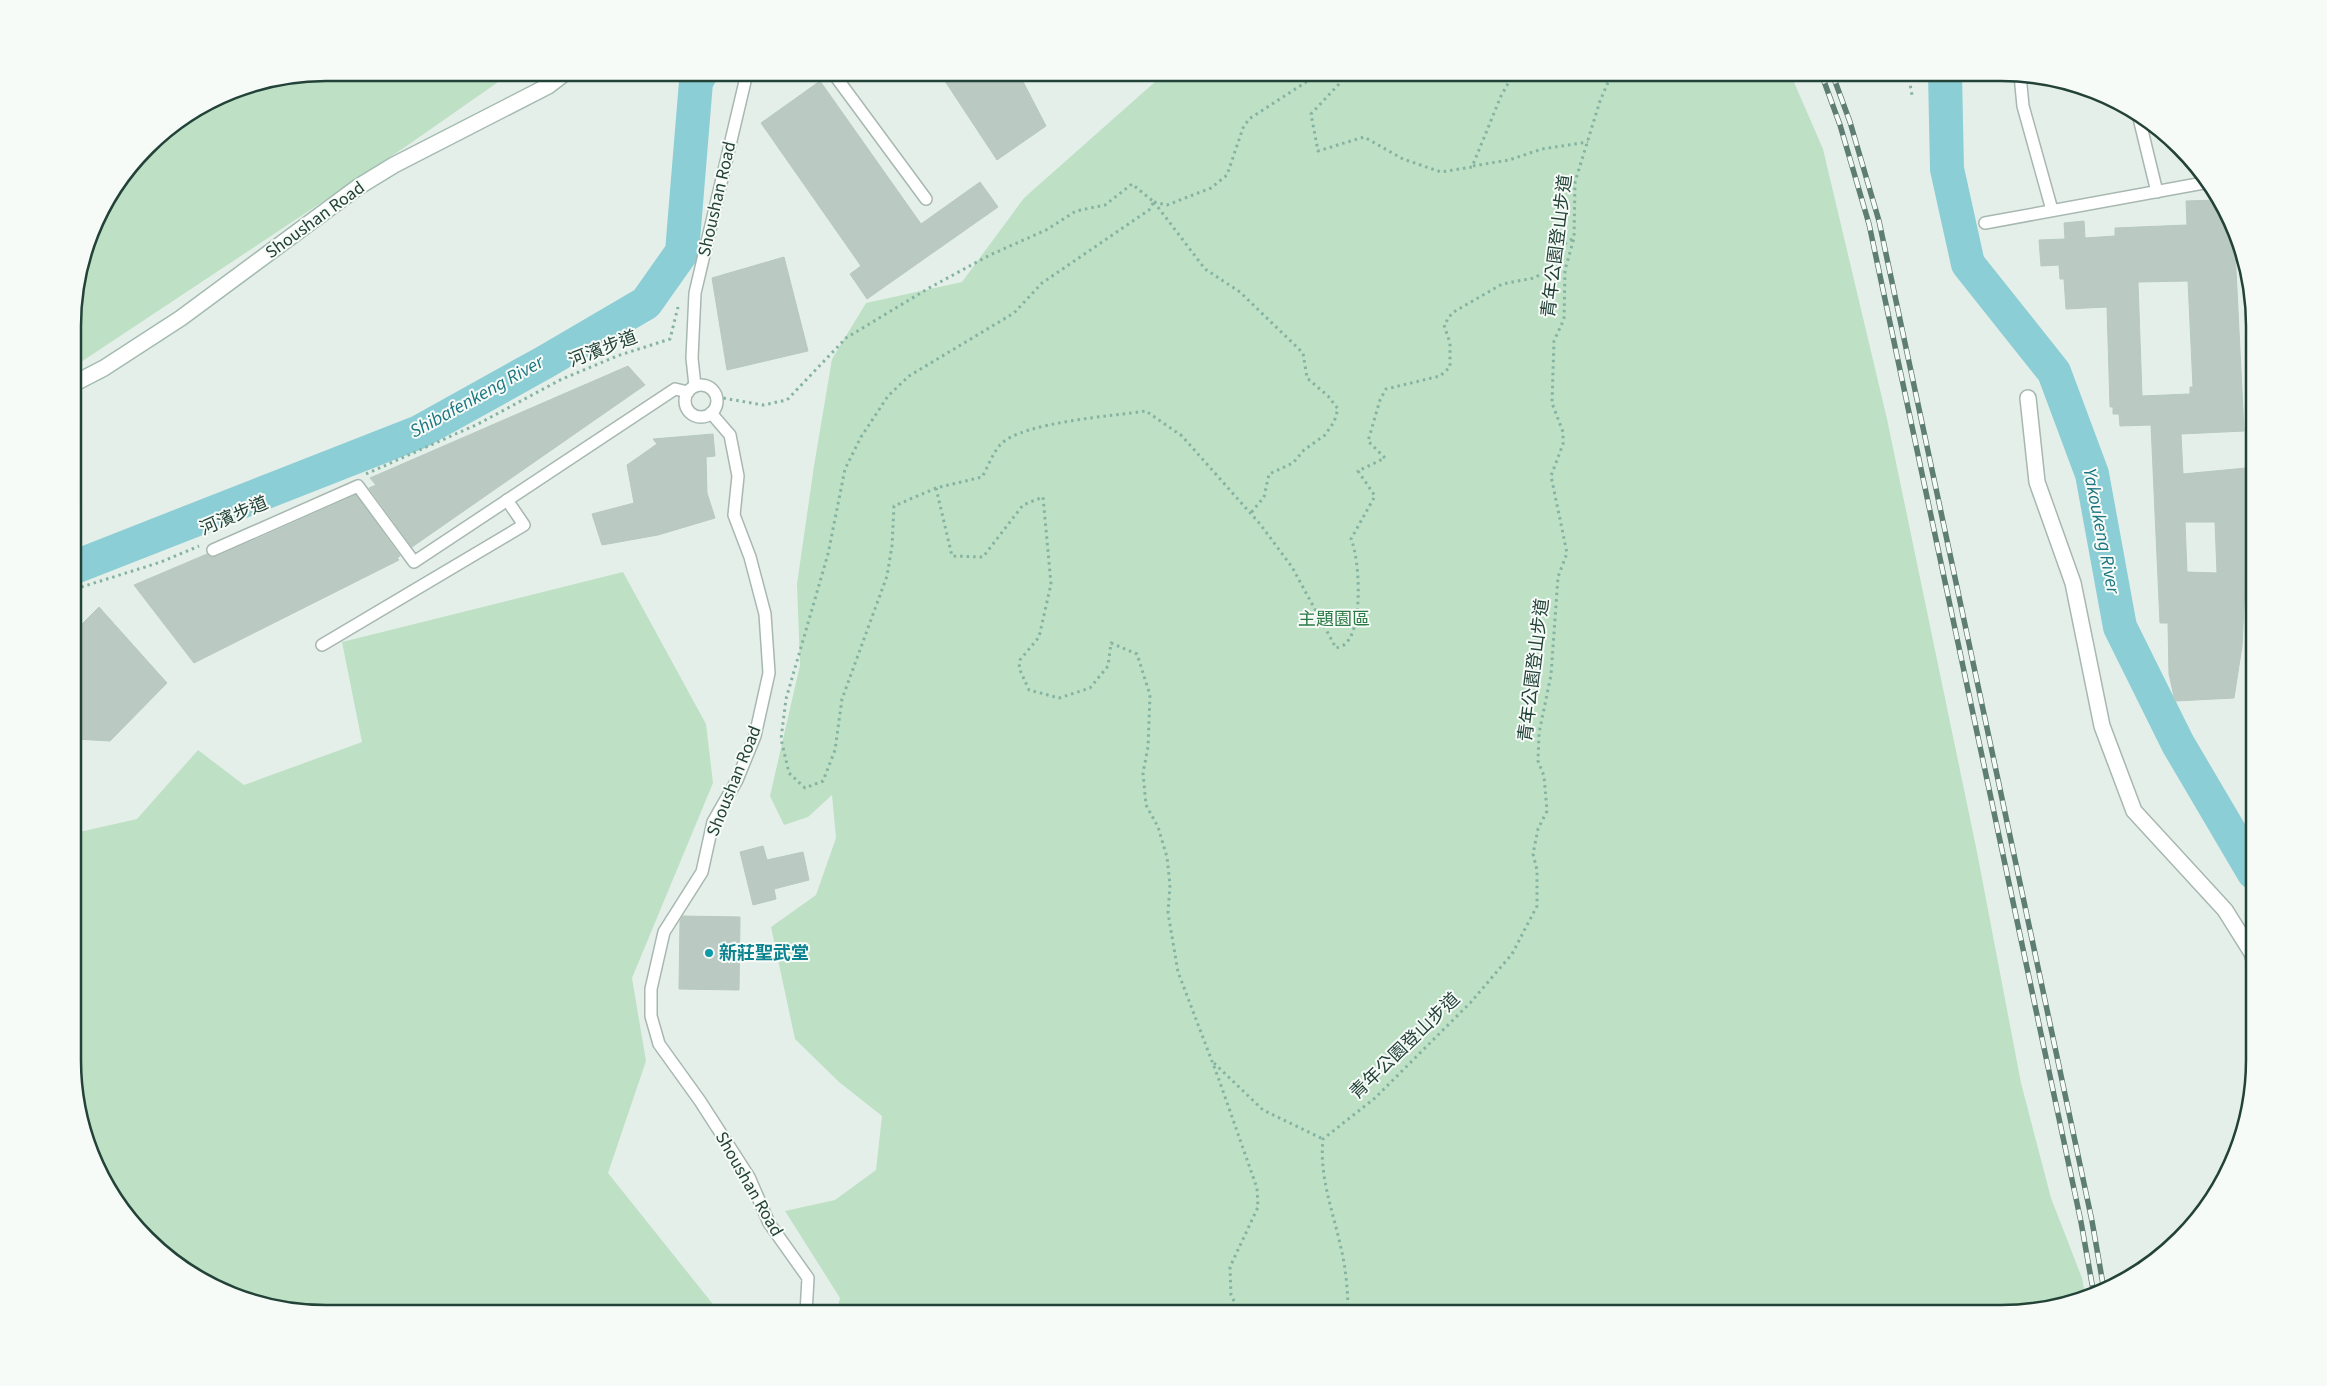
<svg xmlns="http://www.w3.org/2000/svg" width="2327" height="1386" font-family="'Source Sans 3','Noto Sans TC',sans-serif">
  <rect width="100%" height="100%" fill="#e5efea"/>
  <g fill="#bee0c5">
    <path d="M326,73h185l-103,72 -333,221v-73l24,-79 60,-78 70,-44z"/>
    <path d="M1165,73h625l33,76 64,270 90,433 44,231 30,115 31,80 4,21 -69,14h-1180l3,-15 -55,-87 50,-11 41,-30 6,-54 -43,-34 -44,-43 -24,-112 45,-32 20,-57 -4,-43 -24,22 -24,8 -14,-29 30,-131 -3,-81 17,-118 18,-107 34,-56 96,-21 62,-84z"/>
    <path d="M623,572l83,152 7,59 -81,195 14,83 -38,112 112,140h-394l-66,-8 -61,-26 -52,-40 -32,-38 -29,-59 -11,-49v-260l62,-14 61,-69 46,35 118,-43 -20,-100z"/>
  </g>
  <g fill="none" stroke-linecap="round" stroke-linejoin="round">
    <g stroke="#8cced5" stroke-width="34">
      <path d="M1945,73l2,96 21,95 86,108 38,102 28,153 58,117 76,129"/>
      <path d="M75,567l344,-135 126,-70 101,-59 36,-51 14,-170 5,-9"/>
    </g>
  </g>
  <g fill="#bacac3" stroke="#b7c9c0" fill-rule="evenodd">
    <path d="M939,72h79l28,54 -49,34z"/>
    <path d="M820,81l101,143 59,-42 18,25 -131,92 -17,-25 11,-8 -100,-143z"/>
    <path d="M2219,200l15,29 10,202 -63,3 2,40 63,-6 2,58 -6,120 -8,52 -59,3 -6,-27 -1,-51h-8l-9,-198 -31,1 -1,-12h-6v-7h-3l-3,-100 -41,2 -2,-30h-4l-1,-14 -18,1 -2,-26 26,-1 -1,-16 20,-2 1,17 30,-2v-8l72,-3 -1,-24zM2188,281l5,106h-3v7l-48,2 -4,-114zM2185,522h30l2,51 -30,-1z"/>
    <path d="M784,257l24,94 -81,19 -15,-92z"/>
    <path d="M628,366l17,19 -233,162 -43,-59 7,-3 -6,-7z"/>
    <path d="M713,434l2,22 -9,1 1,36 8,25 -57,17 -56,10 -10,-31 42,-11 -7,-38 30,-21 -4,-5z"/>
    <path d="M356,495l44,61 -3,2 2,2 -205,103 -60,-78 73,-31 9,3z"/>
    <path d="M99,607l68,76 -57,58 -35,-2v-108z"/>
    <path d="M763,846l4,14 36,-8 6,28 -35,9 2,10 -23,6 -13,-53z"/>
    <path d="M683,916l57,1 -1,73 -60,-1 1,-68z"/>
  </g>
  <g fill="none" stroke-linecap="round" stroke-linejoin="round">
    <g stroke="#a7b8b1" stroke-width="14">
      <g id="lane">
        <path d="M833,73l93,126"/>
        <path d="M2020,75l3,31 29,104"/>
        <path d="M2138,114l19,78"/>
        <path d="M1985,223l224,-41"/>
        <circle cx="701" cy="401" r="16"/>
        <path d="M695,386l-3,-28 3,-65 52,-220"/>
        <path d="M711,413l19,22 8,41 -4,39 16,42 15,57 4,59 -14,63 -18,44 -24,42 -11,50 -38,60 -13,57v27l8,28 41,57 49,76 20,46 39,55 -2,35"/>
        <path d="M213,550l145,-64 56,76 261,-173 13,3"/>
        <path d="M322,645l202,-120 -17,-25"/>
      </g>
    </g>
    <g stroke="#a7b8b1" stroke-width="18">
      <path id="street" d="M2028,398l9,84 36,101 29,143 32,85 91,99 27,43 2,7"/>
    </g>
    <g stroke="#a3bbb1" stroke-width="18">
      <path id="secondary" d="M75,383l29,-15 77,-50 177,-131 36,-22 154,-79 17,-13"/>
    </g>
    <g stroke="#85b3a2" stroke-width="3" stroke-dasharray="2.5 4" stroke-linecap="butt">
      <path d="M1346,73l-7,11 -28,30 7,37 46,-14 39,22 38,13 31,-5 29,-71 13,-23"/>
      <path d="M1908,73l4,22"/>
      <path d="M1473,166l36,-6 33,-11 46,-7"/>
      <path d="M1154,202l51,67 35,23 63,61 4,25 21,18 10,13 -4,13 -9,13 -21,15 -11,13 -24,11 -5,23 -14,17"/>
      <path d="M1154,202l13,3 44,-17 16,-13 16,-47 6,-9 71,-46"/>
      <path d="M717,397l46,8 24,-5 59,-62 83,-50 61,-33 56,-25 30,-19 29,-6 27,-21 22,18 -5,8 -107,73 -28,30 -105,63 -21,20 -27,41 -16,32 -17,85 -42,145 -5,40 8,34 16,15 18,-7 12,-31 7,-51 45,-123 5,-30 2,-40 42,-18 46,-11c6,-10 11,-25 19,-33 22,-22 112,-28 145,-33l36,25 78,88 32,43 44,81c3,-1 8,-2 10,-5 17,-16 14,-83 5,-104l24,-43 -17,-25 27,-13 -17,-17 12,-41 6,-11 54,-13 10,-9v-24l-6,-18 8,-12 50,-29 32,-6 18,-10 9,-22 13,-8"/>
      <path d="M366,474l112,-50 82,-44 57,-24 53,-17 8,-32"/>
      <path d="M936,488l16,68 31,1 40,-52 20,-8 8,87 -12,53 -19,23 -1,8 10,22 30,8 31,-10 18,-22 3,-23 26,11 13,41 -2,52 -5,26 3,32 12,22 9,30 3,28 -2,28 10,59 40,105 39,111 1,19 -28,60 1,28 9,18"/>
      <path d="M75,589l86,-27 38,-16"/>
      <path d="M1214,1063l49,47 60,29"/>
      <path d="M1348,1313c0,-21 -2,-44 -7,-65 -8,-37 -22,-71 -18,-109l52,-41 96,-96 41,-48 25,-48v-36l-4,-16 5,-25 9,-18 -3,-35 -6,-15 1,-28 12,-58 7,-98 9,-24 -16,-77 12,-32v-12l-11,-29 2,-62 10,-22 1,-49 9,-32 1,-56 25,-81 12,-28"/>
    </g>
    <use href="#lane" stroke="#fff" stroke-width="11"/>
    <use href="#street" stroke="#fff" stroke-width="15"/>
    <use href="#secondary" stroke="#fff" stroke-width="15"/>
    <g stroke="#5e7d73" stroke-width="5.5">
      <g id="rail">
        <path d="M1821,73l19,52 29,99 212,998 13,73"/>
        <path d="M1832,73l18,49 29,99 213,1000 12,69"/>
      </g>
    </g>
    <use href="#rail" stroke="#f6fbf8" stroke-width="4" stroke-dasharray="11" stroke-linecap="butt"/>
  </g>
  <circle fill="#0f9aa8" stroke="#f6fbf8" stroke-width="2" cx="709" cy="953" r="5"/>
  <g text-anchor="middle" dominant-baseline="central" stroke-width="4" stroke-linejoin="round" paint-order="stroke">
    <g font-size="18" fill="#234238" stroke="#f6fbf8">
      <text transform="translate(717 199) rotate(-77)">Shoushan Road</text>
      <text transform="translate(315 220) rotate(-36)">Shoushan Road</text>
      <text transform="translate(1557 246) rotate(-83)">青年公園登山步道</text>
      <text transform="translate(603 349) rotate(-21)">河濱步道</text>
      <text transform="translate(234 516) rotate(-23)">河濱步道</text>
      <text transform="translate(1534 670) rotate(-83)">青年公園登山步道</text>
      <text transform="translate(734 781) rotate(-68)">Shoushan Road</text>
      <text transform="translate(1405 1046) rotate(-44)">青年公園登山步道</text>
      <text transform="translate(749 1184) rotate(60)">Shoushan Road</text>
    </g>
    <g font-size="18" fill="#2c7a45" stroke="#f6fbf8">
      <text x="1334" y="619">主題園區</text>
    </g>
    <g font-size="18" font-weight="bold" fill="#0d838f" stroke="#f6fbf8" text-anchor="start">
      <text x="719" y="953">新莊聖武堂</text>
    </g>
    <g font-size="19" font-style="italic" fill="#1b7680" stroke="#f6fbf8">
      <text transform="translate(477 397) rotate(-29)">Shibafenkeng River</text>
      <text transform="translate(2101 531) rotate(79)">Yakoukeng River</text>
    </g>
  </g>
  <path d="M0 0H2327V1386H0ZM326 81H2001A245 245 0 0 1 2246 326V1060A245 245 0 0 1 2001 1305H326A245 245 0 0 1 81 1060V326A245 245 0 0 1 326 81Z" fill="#f6fbf8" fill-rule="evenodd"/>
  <path fill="none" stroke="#234238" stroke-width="2.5" d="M326 81H2001A245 245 0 0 1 2246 326V1060A245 245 0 0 1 2001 1305H326A245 245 0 0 1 81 1060V326A245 245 0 0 1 326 81Z"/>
</svg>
